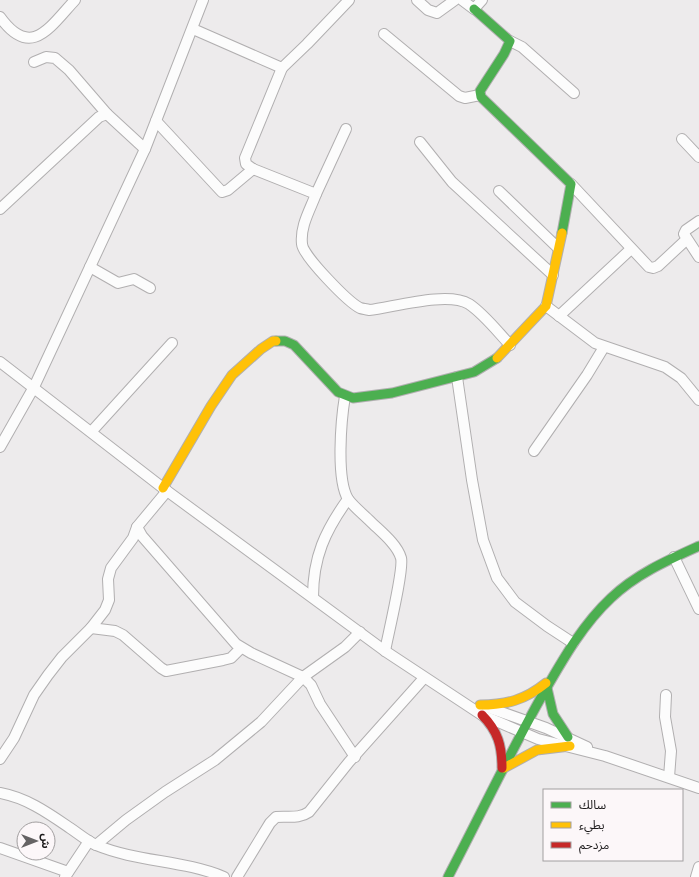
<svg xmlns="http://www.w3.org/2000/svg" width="699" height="877" font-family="'Titillium Web','Noto Sans Arabic',sans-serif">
  <rect width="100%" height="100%" fill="#edebec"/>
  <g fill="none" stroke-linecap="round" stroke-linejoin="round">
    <g stroke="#b1afb0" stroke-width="12">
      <g id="street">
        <path d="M417,0l11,10 9,3 18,-13"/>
        <path d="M462,0l12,9 8,-9"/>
        <path d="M0,17c31,43 50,10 75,-17"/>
        <path d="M193,29l89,39 25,-24 42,-44"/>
        <path d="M384,34l75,62 6,2 15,-3"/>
        <path d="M510,41l12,6 52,46"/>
        <path d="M34,62l12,-5 9,1 14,12 38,44 38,35"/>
        <path d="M282,68l-37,90 1,6 7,5 63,25c-6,16 -16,32 -14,50 1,12 46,58 58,64 3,1 6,1 9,2 25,-3 79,-19 100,-6 15,10 28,27 41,41"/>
        <path d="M156,121l66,71 6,-2 25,-21"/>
        <path d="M682,139l17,18"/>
        <path d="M420,142l32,40 101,93"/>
        <path d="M571,184l78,83 4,1 5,-2 28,-26"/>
        <path d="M499,191l58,56"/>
        <path d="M316,194l30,-65"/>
        <path d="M0,209l99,-92 8,-3"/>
        <path d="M699,221l-13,9 -2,4 15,23"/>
        <path d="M90,267l28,16 16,-4 16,9"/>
        <path d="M546,306l49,37 70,24 16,11 18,22"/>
        <path d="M559,316l72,-67"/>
        <path d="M0,362l163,126 222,163 97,64 56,24 67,17 94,32"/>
        <path d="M457,377l15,103 11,60 14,38 18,24 32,24 26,17"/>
        <path d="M345,396c-4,24 -9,83 3,103 6,8 15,15 22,22 10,10 27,23 31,37 3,11 -13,77 -16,93"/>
        <path d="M92,431l80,-88"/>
        <path d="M0,447l34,-60 111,-238 58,-149"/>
        <path d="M534,451l53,-76 17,-28"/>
        <path d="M137,527l5,9 94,108 15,9 52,24 8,8 9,19 35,53"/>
        <path d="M674,557l25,52"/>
        <path d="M313,597c0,-40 12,-66 35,-98"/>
        <path d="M91,628l24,3 8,4 38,33 5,3 57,-11 8,-2 10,-10"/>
        <path d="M666,695l-1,22 6,34 -2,26"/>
        <path d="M487,707l59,21 41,19"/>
        <path d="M0,759l14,-21 20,-43 14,-20 14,-18 29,-29 14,-18 4,-10 -1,-21 3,-11 22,-30 4,-11 30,-36"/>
        <path d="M0,793c27,5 48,20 70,35 9,6 17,13 26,17 41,17 87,15 128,32"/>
        <path d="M96,845l30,-25 39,-28 50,-32 46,-38 42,-45 42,-30 15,-15"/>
        <path d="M0,848l68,24"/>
        <path d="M65,877l24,-36"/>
        <path d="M237,877l33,-54 6,-6c13,-1 23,2 33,-5l40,-50 75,-84"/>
        <path d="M696,877l3,-10"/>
      </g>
    </g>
    <g stroke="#b1afb0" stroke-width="11">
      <g id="fast">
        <path d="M474,9l36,32 -6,13 -24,37 1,6 90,87 -9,49"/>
        <path d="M276,341h9l9,4 44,47 15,6 39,-5 82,-21 23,-14"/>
        <path d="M547,688l6,26 15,23"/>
        <path d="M448,877c32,-61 61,-123 95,-183 19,-33 39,-69 68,-96 25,-24 57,-38 88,-52"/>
      </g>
    </g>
    <g stroke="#b1afb0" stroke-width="11">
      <g id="slow">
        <path d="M497,358l49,-52 16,-73"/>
        <path d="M163,488l48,-82 21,-31 29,-26 12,-8h3"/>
        <path d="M480,705c26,0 45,-5 66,-22"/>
        <path d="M504,768l33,-18 33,-4"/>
      </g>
    </g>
    <g stroke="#b1afb0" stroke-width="11">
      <path id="jam" d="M482,715c16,16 20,31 20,53"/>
    </g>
    <use href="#street" stroke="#fcfcfc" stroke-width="10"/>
    <use href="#fast" stroke="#4caf50" stroke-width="9"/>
    <use href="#slow" stroke="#ffc107" stroke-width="9"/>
    <use href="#jam" stroke="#c62828" stroke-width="9"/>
  </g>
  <rect x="543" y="789" width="140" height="72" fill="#fcf7f9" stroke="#a29fa0"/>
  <rect x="551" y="802" width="20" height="6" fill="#4caf50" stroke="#a29fa0"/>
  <text x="579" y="809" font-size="12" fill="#1c1a1b">سالك</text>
  <rect x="551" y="822" width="20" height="6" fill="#ffc107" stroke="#a29fa0"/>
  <text x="579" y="829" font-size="12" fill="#1c1a1b">بطيء</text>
  <rect x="551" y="842" width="20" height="6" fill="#c62828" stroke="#a29fa0"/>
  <text x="579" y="849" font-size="12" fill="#1c1a1b">مزدحم</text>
  <g transform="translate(36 841) rotate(90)"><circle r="19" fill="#fcf7f9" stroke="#a29fa0"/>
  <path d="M0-3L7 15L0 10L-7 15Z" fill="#656364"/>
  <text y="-6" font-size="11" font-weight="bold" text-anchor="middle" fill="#1c1a1b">ش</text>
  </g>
</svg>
